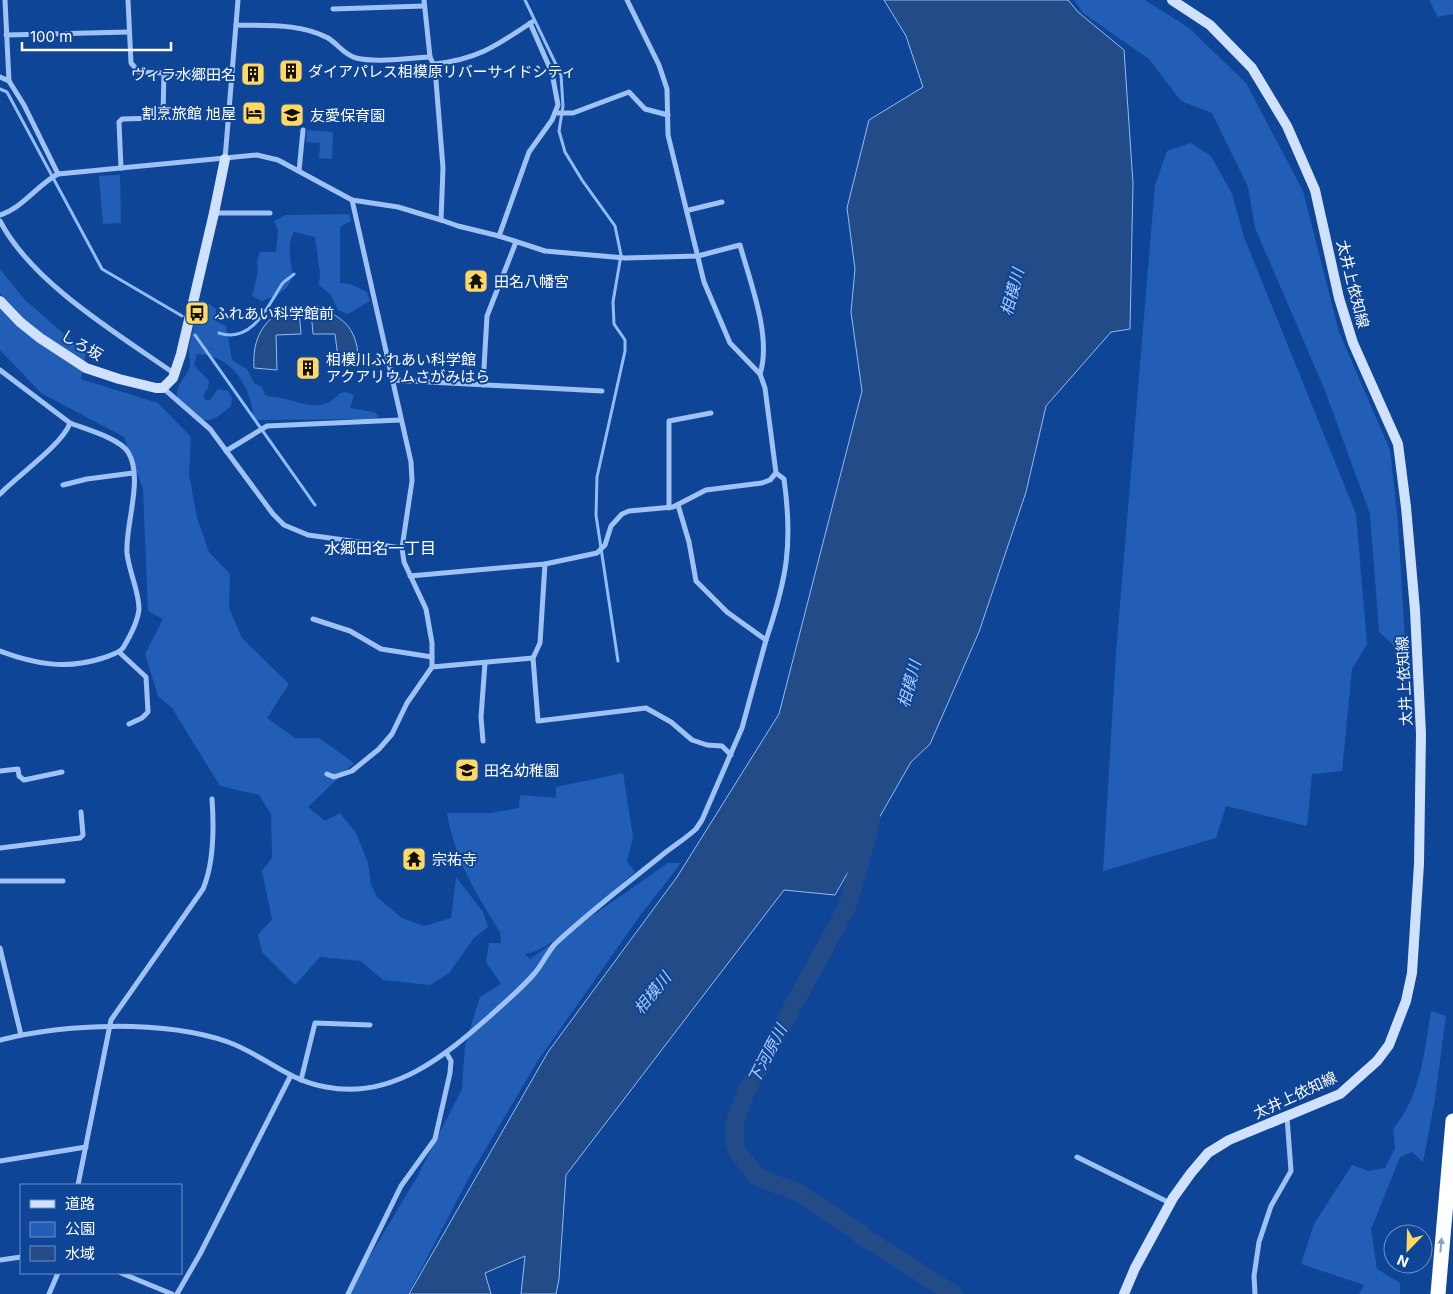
<svg xmlns="http://www.w3.org/2000/svg" width="1453" height="1294" font-family="Inter,'Noto Sans JP',sans-serif">
  <rect width="100%" height="100%" fill="#0f4597"/>
  <g fill="#225eb6">
    <path d="M1074,0h71l44,28 57,55 57,108 36,141 51,118 8,73 8,134 -27,-25 -9,-118 -46,-126 -69,-160 -7,-41 -36,-74 -31,-12 -32,-42 -66,-46z"/>
    <path d="M1429,0h24v14l-15,3z"/>
    <path d="M307,130l26,2 -1,27 -13,-1 1,-15 -14,-1z"/>
    <path d="M1191,143l20,13 21,38 12,43 112,277 11,130 -15,25 -10,102 -30,3 -5,52 -81,-20 -10,32 -113,33 13,-218 39,-468 12,-34z"/>
    <path d="M120,175l1,48 -18,1 -4,-48z"/>
    <path d="M349,214l2,7 -11,6v56l10,1 17,8 3,9 -22,13 -10,-4 -7,-15 -12,-10 1,-12 -5,-36 -21,-5c-16,29 21,51 -32,69l-10,-5 6,-24 -1,-12 3,-8h16l2,-21 -4,-10 12,-6z"/>
    <path d="M0,269l25,31 61,53 -5,26 77,24 33,34 -2,37 8,44 12,34 21,22 -1,34 13,30 47,46 -22,34 28,20h24l35,25 -46,44 17,14 15,-8 16,20 12,30 3,22 6,12 25,21 22,8 27,-8 5,-41 27,35 5,15 -14,11 -25,35 -19,12 -47,-5 -22,-19 -41,-4 -25,28 -33,-33 -4,-17 14,-16 -10,-48 10,-13 -1,-44 -12,-19 -39,-9 -48,-78 -14,-12 -13,-42 18,-35 -15,-8 -5,-122 -19,-52 -83,-44 -41,-43v-49l3,-3 -3,-5z"/>
    <path d="M208,303l8,6v12l10,5 6,34 15,9 7,14 8,4 3,8c6,2 10,2 16,3 21,4 40,17 59,-5l6,-1 8,3 -4,13 24,4 5,4 -6,3 -119,1c-3,-33 -21,-65 -57,-66l-3,11 15,16 -1,7 -5,8 3,4h4l8,-11 10,2 4,7 -1,8c-25,23 -28,15 -53,-3 -5,-21 10,-23 12,-39 0,-5 -1,-10 -1,-15 2,-14 8,-38 19,-46z"/>
    <path d="M623,773l10,64 -6,24 8,11c-24,20 -81,79 -110,82l5,5 138,-96h13l-42,54 -102,145 -65,110 -64,122h-61l69,-115 46,-90 3,-44 15,-48 21,-13 -15,-22 3,-19h12l-1,-11c-26,-42 -44,-70 -53,-119h44l28,-5 1,-13 36,3v-11z"/>
    <path d="M1431,1011l15,5 -11,83 -12,63 -11,-10 -12,5 -29,72 6,40 23,14v11h-41l5,-9 -63,-21 13,-40 38,-59 17,6 16,-3 10,-20 -2,-19c28,-34 31,-76 38,-118z"/>
  </g>
  <g fill="#234b88" stroke="#90bcf8">
    <path d="M884,0h184l10,12 46,38 9,133 -3,146 -19,3 -65,74 -20,86 -47,140 -49,112 -19,18 -76,133 -51,-5 -218,285 -7,104 -3,15h-35l4,-38 -40,17 6,21h-82l139,-242 129,-175 102,-163 83,-323 -11,-79 4,-43 -8,-61 22,-88 54,-33 -17,-51z"/>
    <path d="M315,305c33,15 42,24 44,60h-20l-4,-31h-22l-2,-23z"/>
    <path d="M293,307l6,3 2,24 -25,1 1,35 -23,-2c-2,-30 10,-52 39,-61z"/>
  </g>
  <g fill="none" stroke-linecap="round" stroke-linejoin="round">
    <g stroke="#90bcf8" stroke-width="3">
      <path d="M525,0l36,75 2,31 -4,25 6,21 17,28 33,46 6,29 -8,47 1,22 11,16v11l-28,126 -1,38 22,146"/>
      <path d="M0,89l7,3 95,177 80,47"/>
      <path d="M219,333c33,11 49,-27 63,-49 3,-4 8,-6 12,-10"/>
      <path d="M195,335l120,170"/>
    </g>
    <path stroke="#234b88" stroke-width="18" d="M871,817l-2,14 -22,76 -101,185 -11,30v23l2,6 19,25 41,16 63,41v2l94,59"/>
    <g stroke="#9fc2f4" stroke-width="5">
      <path d="M5,0l4,81 15,24 34,69 199,-19 21,5 74,40 59,262 1,19 -10,67 2,14 22,47 6,34v24l-25,36 -15,31 -13,15 -27,22 -18,6 -7,-3"/>
      <path d="M128,0l3,63 8,9 93,4"/>
      <path d="M424,0l6,57 5,11 8,100 -2,52 17,6 41,10 30,-84 23,-32 6,-15 -6,-32 -22,-50"/>
      <path d="M333,9l91,-3"/>
      <path d="M236,25c30,1 64,-2 92,13 10,6 16,17 28,20 22,5 50,0 74,-1"/>
      <path d="M6,35l123,-3"/>
      <path d="M434,64c44,-5 62,-18 98,-42"/>
      <path d="M0,77l9,4"/>
      <path d="M555,113h18l56,-21 16,17 23,6"/>
      <path d="M225,159l13,-159"/>
      <path d="M121,168l-2,-46 3,-3 37,-1 4,-4 1,-41"/>
      <path d="M299,171l4,-41"/>
      <path d="M352,200l46,7 43,13"/>
      <path d="M689,210l33,-8"/>
      <path d="M214,213h56"/>
      <path d="M0,215c23,-7 37,-30 58,-41"/>
      <path d="M0,221c32,62 118,113 175,153"/>
      <path d="M499,236l46,15 80,7 73,-2 42,-11c10,37 32,92 20,129"/>
      <path d="M0,370l70,53c-7,21 -53,53 -70,71"/>
      <path d="M392,380l210,11"/>
      <path d="M483,385l4,-69 29,-74"/>
      <path d="M163,388l47,41 63,85 11,11 24,10 94,13"/>
      <path d="M226,451l41,-25 133,-6"/>
      <path d="M63,485l24,-6 46,-6"/>
      <path d="M669,508v-87l42,-8"/>
      <path d="M410,576l135,-12 52,-11 8,-8 6,-19 11,-12 7,-3 44,-4 33,-17 56,-7 8,-3 6,-7 -11,-85 -5,-14 -30,-31 -26,-61 -36,-147 -1,-46 -8,-24 -32,-65"/>
      <path d="M313,619l37,12 31,18 51,8"/>
      <path d="M766,640c21,-62 27,-96 18,-161l-8,-6"/>
      <path d="M0,651c35,13 66,19 103,7 7,-3 15,-4 20,-10 6,-10 15,-27 16,-39 0,-18 -10,-37 -12,-56 -2,-28 17,-75 1,-101 -9,-14 -43,-23 -58,-29"/>
      <path d="M119,652l27,25 2,35 -6,6 -13,6"/>
      <path d="M533,658l5,63 108,-13 25,14 21,18 15,5 15,1 9,9"/>
      <path d="M432,667l101,-9 7,-15 5,-79"/>
      <path d="M483,741l-2,-24 4,-54"/>
      <path d="M0,771l18,-2 1,7 5,4 38,-8"/>
      <path d="M0,848l80,-10 3,-3 -2,-23"/>
      <path d="M0,881h63"/>
      <path d="M0,948l21,87"/>
      <path d="M0,1040c65,-17 164,-20 228,2 36,13 58,38 98,45 66,13 119,-31 164,-71 15,-14 31,-27 44,-42 8,-9 13,-21 21,-30 33,-31 70,-59 106,-88 11,-9 24,-17 35,-27l6,-9 40,-92 24,-88 -39,-28 -31,-31 -7,-39 -11,-37"/>
      <path d="M301,1080l14,-57 55,2"/>
      <path d="M1077,1157l93,46"/>
      <path d="M0,1161l86,-14"/>
      <path d="M78,1185l33,-165 92,-131c11,-26 11,-62 9,-90"/>
      <path d="M0,1260l21,-3"/>
      <path d="M121,1273l51,21"/>
      <path d="M49,1294l9,-21"/>
      <path d="M177,1294l23,-40 90,-177"/>
      <path d="M348,1294l53,-108 34,-47 15,-66 1,-12 -4,-7"/>
      <path d="M1255,1294l-1,-18 5,-34 12,-36 20,-35 -4,-54"/>
    </g>
    <g stroke="#cfe1fd" stroke-width="10">
      <path d="M0,301l20,21 20,16 46,30 33,11 37,9h7l10,-10 8,-24 33,-141 11,-54"/>
      <path d="M1124,1294l11,-26 38,-70 18,-25 17,-20 21,-13 111,-46 37,-33 12,-16 17,-44 6,-28 7,-109 2,-130 -6,-124 -9,-103 -8,-63 -45,-101 -14,-45 -24,-108 -28,-64 -35,-58 -42,-43 -38,-25"/>
    </g>
    <path stroke="#fff" stroke-width="15" d="M1438,1294l15,-173"/>
  </g>
  <defs><path id="oneway-solid" d="M-6-.8H1V-3.2L6.5 0L1 3.2V.8H-6Z" transform="scale(1.25)"/></defs>
  <use fill="#87a2cb" href="#oneway-solid" transform="translate(1441 1245) rotate(-85)"/>
  <defs>
    <g id="building-square" transform="scale(1.25)"><rect x="-9" y="-9" width="18" height="18" rx="4" fill="#ffd862" stroke="#0f4597"/><path d="M-4-6H4V6H1V3H-1V6H-4ZM-2.5-4.3h1.7v1.8h-1.7ZM.8-4.3h1.7v1.8H.8ZM-2.5-1h1.7V.8h-1.7ZM.8-1h1.7V.8H.8Z" fill="#111"/></g>
    <g id="hotel-square" transform="scale(1.25)"><rect x="-9" y="-9" width="18" height="18" rx="4" fill="#ffd862" stroke="#0f4597"/><path d="M-6-4.5h1.5V1H6V5H4.5V3h-9V5H-6ZM-4 0a1.8 1.8 0 1 1 3.6 0ZM.5 0V-2.5h3Q6-2.5 6 0Z" fill="#111"/></g>
    <g id="school-square" transform="scale(1.25)"><rect x="-9" y="-9" width="18" height="18" rx="4" fill="#ffd862" stroke="#0f4597"/><path d="M0-5L7-2L0 1L-7-2ZM-4 1L0 2.5L4 1V4Q0 6-4 4Z" fill="#111"/></g>
    <g id="temple-square" transform="scale(1.25)"><rect x="-9" y="-9" width="18" height="18" rx="4" fill="#ffd862" stroke="#0f4597"/><path d="M0-6L5-2H3V0L6.5 2.5H4V6H1.5V3h-3V6H-4V2.5H-6.5L-3 0V-2H-5Z" fill="#111"/></g>
    <g id="bus-square" transform="scale(1.25)"><rect x="-9" y="-9" width="18" height="18" rx="4" fill="#ffd862" stroke="#0f4597"/><path d="M-5-6H5V4H4V6H2V4H-2V6H-4V4H-5ZM-3.5-4V0h7V-4ZM-3.5 1.2v1.5H-2V1.2ZM2 1.2v1.5H3.5V1.2Z" fill="#111"/></g>
  </defs>
  <g fill-rule="evenodd">
    <use href="#building-square" x="291" y="71"/>
    <use href="#building-square" x="253" y="74"/>
    <use href="#hotel-square" x="254" y="113"/>
    <use href="#school-square" x="292" y="115"/>
    <use href="#temple-square" x="476" y="281"/>
    <use href="#bus-square" x="197" y="313"/>
    <use href="#building-square" x="308" y="368"/>
    <use href="#school-square" x="467" y="770"/>
    <use href="#temple-square" x="414" y="859"/>
  </g>
  <g text-anchor="middle" dominant-baseline="central" stroke-width="4" stroke-linejoin="round" paint-order="stroke">
    <g font-size="15" fill="#fff" stroke="#0f4597" text-anchor="start">
      <text x="308" y="71">ダイアパレス相模原リバーサイドシティ</text>
      <text x="236" y="74" text-anchor="end">ヴィラ水郷田名</text>
      <text x="236" y="113" text-anchor="end">割烹旅館 旭屋</text>
      <text x="310" y="115">友愛保育園</text>
      <text x="494" y="281">田名八幡宮</text>
      <text x="214" y="313">ふれあい科学館前</text>
      <text x="326" y="359">相模川ふれあい科学館<tspan x="326" dy="17">アクアリウムさがみはら</tspan></text>
      <text x="484" y="770">田名幼稚園</text>
      <text x="432" y="859">宗祐寺</text>
    </g>
    <g font-size="15" fill="#fff" stroke="#0f4597">
      <text transform="translate(1353 284) rotate(76)">太井上依知線</text>
      <text transform="translate(82 345) rotate(30)">しろ坂</text>
      <text transform="translate(1404 681) rotate(-93)">太井上依知線</text>
      <text transform="translate(1295 1095) rotate(-25)">太井上依知線</text>
    </g>
    <g font-size="16" font-style="italic" fill="#abccfb" stroke="#0f4597">
      <text transform="translate(1012 292) rotate(-75)">相模川</text>
      <text transform="translate(909 684) rotate(-75)">相模川</text>
      <text transform="translate(652 993) rotate(-51)">相模川</text>
      <text transform="translate(767 1054) rotate(-62)">下河原川</text>
    </g>
    <g font-size="16" fill="#fff" stroke="#0f4597">
      <text x="380" y="548">水郷田名一丁目</text>
    </g>
  </g>
  <rect x="20" y="1184" width="162" height="90" fill="#0f4597" stroke="#6f8fc1"/>
  <rect x="30" y="1200" width="25" height="8" fill="#cfe1fd" stroke="#6f8fc1"/>
  <text x="65" y="1209" font-size="15" fill="#ffffff">道路</text>
  <rect x="30" y="1222" width="25" height="15" fill="#225eb6" stroke="#6f8fc1"/>
  <text x="65" y="1234" font-size="15" fill="#ffffff">公園</text>
  <rect x="30" y="1246" width="25" height="15" fill="#234b88" stroke="#6f8fc1"/>
  <text x="65" y="1259" font-size="15" fill="#ffffff">水域</text>
  <g transform="translate(1408 1249) rotate(203)"><circle r="24" fill="#0f4597" stroke="#6f8fc1"/>
  <path d="M0-4L9 19L0 12L-9 19Z" fill="#ffd862"/>
  <text y="-8" font-size="14" font-weight="bold" text-anchor="middle" fill="#ffffff">N</text>
  </g>
  <path d="M22 42v8h149v-8" fill="none" stroke="#ffffff" stroke-width="2.5"/>
  <text x="30" y="42" font-size="15" fill="#ffffff" stroke="#0f4597" stroke-width="4" paint-order="stroke">100 m</text>
</svg>
